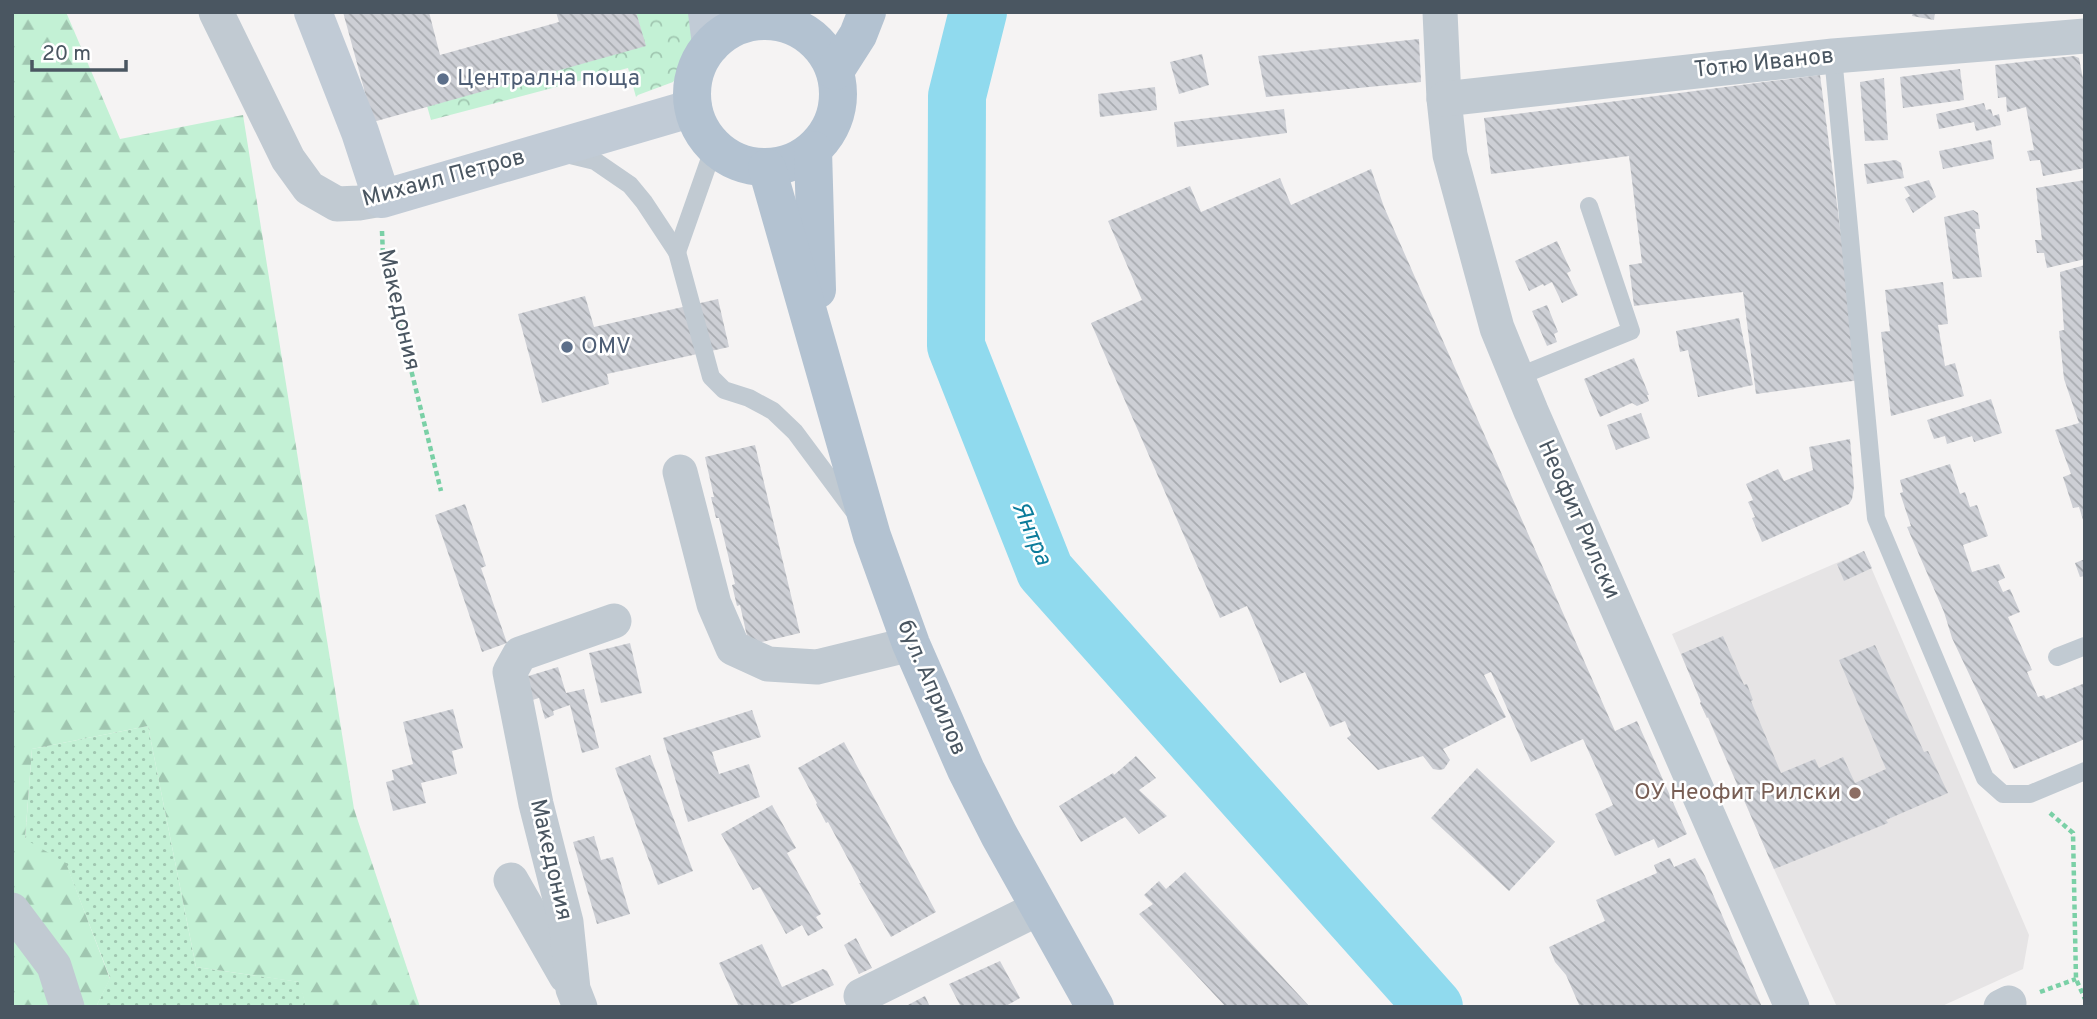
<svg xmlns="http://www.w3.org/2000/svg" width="2097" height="1019" font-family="Overpass,sans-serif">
  <defs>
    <pattern id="grass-dots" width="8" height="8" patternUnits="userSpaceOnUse" patternTransform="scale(1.75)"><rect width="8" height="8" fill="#c3f1d5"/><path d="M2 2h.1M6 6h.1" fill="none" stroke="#a0c6b0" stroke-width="1.8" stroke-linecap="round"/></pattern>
    <pattern id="forest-firs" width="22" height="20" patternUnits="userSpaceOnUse" patternTransform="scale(1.75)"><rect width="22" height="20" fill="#c3f1d5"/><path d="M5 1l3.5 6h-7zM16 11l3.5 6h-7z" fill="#a0c6b0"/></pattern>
    <pattern id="park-crowns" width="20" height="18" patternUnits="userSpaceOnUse" patternTransform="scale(1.75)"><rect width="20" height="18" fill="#c3f1d5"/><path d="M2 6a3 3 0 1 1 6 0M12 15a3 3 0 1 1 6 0" fill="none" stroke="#a0c6b0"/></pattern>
    <pattern id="building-back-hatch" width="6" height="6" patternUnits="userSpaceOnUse" patternTransform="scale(1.75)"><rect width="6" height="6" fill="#cdcfd5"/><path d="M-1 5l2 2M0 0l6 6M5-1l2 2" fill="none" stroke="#a8abb0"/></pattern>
  </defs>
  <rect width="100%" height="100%" fill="#f5f3f3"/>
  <path fill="#e6e4e5" d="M1864,551l165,384 -6,34 -83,38h-103l-63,-138 -66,-151h-1l-7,-15 1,-2 -29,-67z"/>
  <path fill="url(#grass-dots)" d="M148,726l48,241 104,15 6,25h-210l14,-29 -44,-114 -41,-24 7,-91z"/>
  <path fill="url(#forest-firs)" d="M12,12h54l54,127 123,-24 111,694 66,198h-114l-7,-25 -103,-15 -48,-241 -116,23 -7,90 41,24 44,116 -14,28h-84z"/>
  <path fill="url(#park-crowns)" d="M636,12h63l4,24 -14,26 -16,20 -35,13 -2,2 -8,-29 -197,52 -4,-14 218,-61z"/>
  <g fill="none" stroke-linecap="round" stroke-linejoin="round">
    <path stroke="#90daee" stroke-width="58" d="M978,12l-21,84 -1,250 89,225 389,436"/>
  </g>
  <g fill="url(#building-back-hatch)">
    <path d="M343,12h86l11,43 119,-33 -3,-10h80l10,34 -273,76z"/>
    <path d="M1913,12h22l-1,8 -22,-4z"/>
    <path d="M1419,39l2,43 -155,15 -8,-41z"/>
    <path d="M1202,54l7,31 -30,9 -9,-32z"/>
    <path d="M2074,56l5,2 6,31v79l-42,8 -3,-16 -10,1 -3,-10 7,-1 -8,-43 -19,5 -1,-15 -8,1 -3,-33z"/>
    <path d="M1960,69l4,31 -61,8 -3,-31z"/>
    <path d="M1820,75l40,305 -104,14 -13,-102 -109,14 -5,-41 13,-2 -13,-107 -138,18 -7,-56z"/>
    <path d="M1884,78l4,62 -23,1 -5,-59z"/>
    <path d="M1155,87l2,23 -57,7 -2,-23z"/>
    <path d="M1984,103l2,7 5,-1 2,7 6,-2 2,11 -25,6 -2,-9 -35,7 -3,-15z"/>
    <path d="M1284,109l3,24 -110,14 -3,-25z"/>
    <path d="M1991,140l3,19 -51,10 -4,-18z"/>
    <path d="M1896,160l5,3 3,15 -37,6 -3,-20z"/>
    <path d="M1371,169l13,38 231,524 22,-10 50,113 -29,14 -4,-9 -39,17 -20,-42 18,-9 -30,-66 -52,23 -40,-90 -7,3 22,42 -63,32 7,11 -6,9 -5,1 -6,-1 -10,-13 -45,14 -31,-32 4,-3 -6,-14 -15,6 -25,-55 -25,11 -33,-77 -27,12 -129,-295 51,-23 -34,-79 82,-35 11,26 79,-34 11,27z"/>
    <path d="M1929,180l7,17 -23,16 -8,-14 5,-3 -6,-9z"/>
    <path d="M2085,180v79l-38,9 -3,-15h-7l-2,-13h7l-6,-52z"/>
    <path d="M1973,210l5,3 2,16h-5l7,48 -29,2 -9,-62z"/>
    <path d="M1557,241l14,30 -4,2 11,22 -16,8 -10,-21 -8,4 -1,-2 -14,7 -14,-30z"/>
    <path d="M2085,265v258h-1l-5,-16 -6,1 -10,-31 8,-3 -16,-44 24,-7 -15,-44 -5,-48 5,-1 -4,-58z"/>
    <path d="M1943,282l5,42 -10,1 7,41 10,-3 9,33 -73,20 -10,-84 9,-1 -5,-41z"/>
    <path d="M585,296l9,31 124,-28 11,48 -122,27 2,10 -67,19 -24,-89z"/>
    <path d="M1547,305l11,27 -4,2 3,8 -10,4 -15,-35z"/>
    <path d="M1739,318l14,67 -55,12 -10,-47 -8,2 -4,-21z"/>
    <path d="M1634,358l15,37h-2l2,6 -12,5 -5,-3 -32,14 -16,-38z"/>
    <path d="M1991,399l11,34 -28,9 -2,-6 -25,8 -2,-8 -11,3 -7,-19z"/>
    <path d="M1641,413l9,25 -34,12 -9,-25z"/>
    <path d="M1850,439l4,48 -2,12 -3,5 -87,38 -10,-24 3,-1 -7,-15 5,-2 -7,-16 32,-15 6,12 29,-11 -4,-23z"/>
    <path d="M755,445l45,188 -51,12 -9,-40 -3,1 -5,-21 3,-1 -16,-66h-3l-5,-21h3l-9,-40z"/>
    <path d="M1950,464l10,30 5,-2 5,15 7,-2 11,31 -25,9 9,27 27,-8 6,14 -7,3 5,11 7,-3 10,23 -12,5 24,53 -5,2 11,25 6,-2 2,4 39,-16v56l-71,30 -62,-131 -8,-26 -37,-85 4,-1 -11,-33 3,-1 -3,-12z"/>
    <path d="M465,504l21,62 -5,2 26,75 -25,9 -47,-137z"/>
    <path d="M1864,551l8,17 -28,13 -7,-17z"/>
    <path d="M2085,559v17l-5,1 -5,-14z"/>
    <path d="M1723,636l21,49 3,-1 6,16 -2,1 30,72 34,-14 4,9 24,-11 12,26 31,-14 -47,-109 36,-15 49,107 4,-1 20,42 -62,27 2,3 -114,46 -66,-152 -1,1 -7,-15 1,-1 -20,-48z"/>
    <path d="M630,643l12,50 -41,10 -12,-50z"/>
    <path d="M558,667l8,26 18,-4 15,59 -17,5 -12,-48 -17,6 1,4 -9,4 -6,-21 -10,3 -7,-23z"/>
    <path d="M453,709l10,39 -11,3 5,23 -36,9 5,20 -33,8 -7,-29 8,-2 -2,-10 21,-6 -10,-42z"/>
    <path d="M752,710l9,27 -49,15 7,22 30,-10 11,33 -72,25 -25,-84z"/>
    <path d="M844,742l92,170 -45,25 -32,-54h2l-33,-61 -2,1 -10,-19 1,-1 -19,-35z"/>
    <path d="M650,755l43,116 -35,14 -43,-117z"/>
    <path d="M1136,756l20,22 -17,12 28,26 -28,18 -14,-17 -44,25 -22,-36 54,-33 1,2z"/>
    <path d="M1477,768l78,74 -46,49 -78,-73z"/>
    <path d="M772,805l24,43 -9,5 34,61 -5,3 7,11 -15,8 -6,-11 -16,9 -26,-47 -7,3 -32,-56z"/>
    <path d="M594,836l7,24 12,-3 17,57 -33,10 -24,-82z"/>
    <path d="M1670,858l4,9 21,-9 10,18 57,131h-182l-14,-32 -11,-13 -6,-15 56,-26 -9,-21 61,-27 -3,-8z"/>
    <path d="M1185,872l125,135h-84l-87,-93 14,-10 -9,-9 15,-14 7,8z"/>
    <path d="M856,938l16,30 -13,6 -15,-29z"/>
    <path d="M762,944l20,43 41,-18 4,2 7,14 -49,22h-46l-20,-44z"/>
    <path d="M1000,961l20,37 -16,9h-43l-12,-23z"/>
    <path d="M925,996l5,11h-26z"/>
  </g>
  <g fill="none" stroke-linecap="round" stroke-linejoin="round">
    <g stroke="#7ad0a6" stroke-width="4.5" stroke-dasharray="5 3.5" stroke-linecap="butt">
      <path d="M382,231l1,25 58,235"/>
      <path d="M2050,813l23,20 3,146 9,20"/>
      <path d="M2040,992l36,-13"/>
    </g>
    <g stroke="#c1cad2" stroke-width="18">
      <path d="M1833,56l43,462 109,260 18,16h27l55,-23"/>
      <path d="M566,154l29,7 35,24 14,17 33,50 34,125 13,13 25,8 24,13 22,21 58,78"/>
      <path d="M677,252l37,-105"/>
      <path d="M1517,377l114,-46 -42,-125"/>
      <path d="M2057,657l28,-11"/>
    </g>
    <g stroke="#c1cad2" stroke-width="35">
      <path d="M216,12l72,147 21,29 28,16 22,-1 23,-4"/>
      <path d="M1440,12l4,87 6,56 47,173 34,83 261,596"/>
      <path d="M1444,99l389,-43 252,-20"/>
      <path d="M680,472l34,132 19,44 35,16 49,3 94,-23"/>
      <path d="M511,880l55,96"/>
      <path d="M12,910l42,56 13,41"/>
      <path d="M861,996l178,-88"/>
      <path d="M580,1007l-7,-18 -7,-67 -30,-118 -26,-132 10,-18 94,-33"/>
      <path d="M2001,1007l8,-4"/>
    </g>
    <g stroke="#c1cbd6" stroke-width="38">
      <path d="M313,12l47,120 22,67 311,-91"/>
      <path d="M707,12l4,33"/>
      <path d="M769,12l5,9"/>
    </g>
    <g stroke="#b3c2d1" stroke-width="38">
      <circle cx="765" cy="94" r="73"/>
      <path d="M835,71l23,-36 9,-23"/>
      <path d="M813,150l4,140"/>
      <path d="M767,168l105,368 39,108 55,126 33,65 96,172"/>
    </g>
  </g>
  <g fill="#5c6f8a" stroke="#fff" stroke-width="2.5">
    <circle cx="443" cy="79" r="7"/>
    <circle cx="567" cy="347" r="7"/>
  </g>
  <circle fill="#8d6e63" stroke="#fff" stroke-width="2.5" cx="1855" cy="793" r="7"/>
  <g text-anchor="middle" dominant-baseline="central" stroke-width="5" stroke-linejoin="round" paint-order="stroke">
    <g font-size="23" fill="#4a5661" stroke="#fff">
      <text transform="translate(1764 64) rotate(-6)">Тотю Иванов</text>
      <text transform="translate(444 179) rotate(-15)">Михаил Петров</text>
      <text transform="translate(398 310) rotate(77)">Македония</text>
      <text transform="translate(1578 520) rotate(66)">Неофит Рилски</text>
      <text transform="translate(931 688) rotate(67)">бул. Априлов</text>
      <text transform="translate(550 860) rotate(77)">Македония</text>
    </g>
    <g font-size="23" fill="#4e5e75" stroke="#fff" text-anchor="start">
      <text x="457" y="79">Централна поща</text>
      <text x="581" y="347">OMV</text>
    </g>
    <g font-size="23" fill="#785e54" stroke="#fff" text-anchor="end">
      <text x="1841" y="793">ОУ Неофит Рилски</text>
    </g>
    <g font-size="24" font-style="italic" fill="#0c7c9b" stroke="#fff">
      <text transform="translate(1031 534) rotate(67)">Янтра</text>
    </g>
  </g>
  <rect width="2097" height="1019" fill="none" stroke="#4a5661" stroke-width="28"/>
  <path d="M32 60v10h94v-10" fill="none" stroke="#4a5661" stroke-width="3.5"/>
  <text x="42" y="60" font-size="21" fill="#4a5661" stroke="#ffffff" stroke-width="5" paint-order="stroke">20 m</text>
</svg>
